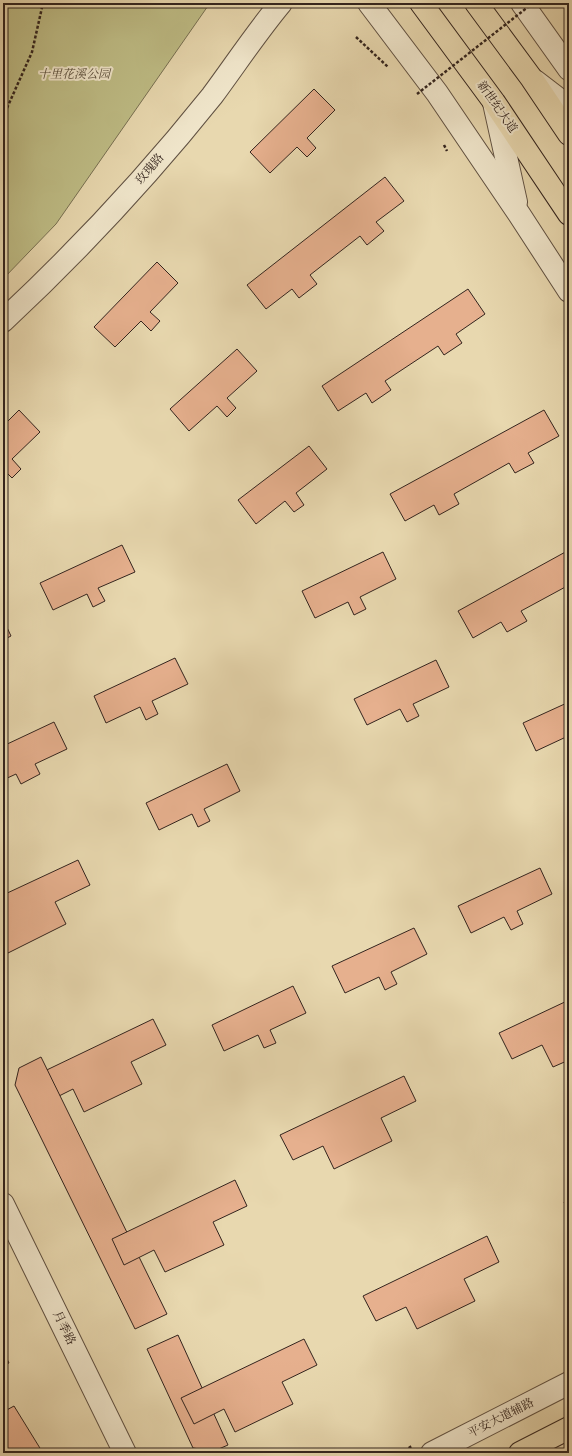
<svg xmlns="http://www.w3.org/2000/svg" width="572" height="1456" font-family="'Libre Bodoni','Noto Serif SC',serif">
  <rect width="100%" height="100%" fill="#e8d8af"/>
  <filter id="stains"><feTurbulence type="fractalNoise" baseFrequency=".005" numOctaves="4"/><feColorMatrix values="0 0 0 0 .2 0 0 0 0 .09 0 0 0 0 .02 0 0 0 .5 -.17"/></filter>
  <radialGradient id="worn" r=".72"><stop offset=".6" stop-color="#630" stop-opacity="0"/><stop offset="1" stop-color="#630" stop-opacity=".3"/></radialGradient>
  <path fill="#bebc85" stroke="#787052" d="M3,3h207l-154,221 -53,55z"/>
  <g fill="#e6b08e" stroke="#33241e">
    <path d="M314,89l21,21 -28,28 9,10 -9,9 -10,-10 -27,26 -20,-21z"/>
    <path d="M385,177l19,24 -28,21 8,9 -17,14 -7,-9 -50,39 7,9 -18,14 -7,-9 -26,20 -19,-24z"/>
    <path d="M157,262l21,21 -28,29 10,9 -9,10 -10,-10 -26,26 -21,-20z"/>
    <path d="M468,289l17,25 -29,20 6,9 -18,12 -6,-9 -53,35 6,9 -19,13 -6,-10 -28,18 -16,-25z"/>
    <path d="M237,349l20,22 -30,27 9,10 -9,9 -10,-11 -28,25 -19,-22z"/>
    <path d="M19,410l21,22 -28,27 9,10 -9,9 -9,-9v-43z"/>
    <path d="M544,410l15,26 -31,17 6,10 -19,10 -6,-10 -55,31 5,10 -20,11 -5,-10 -29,16 -15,-27z"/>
    <path d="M309,446l18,23 -31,24 8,12 -10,7 -9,-11 -29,23 -18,-24z"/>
    <path d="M122,545l13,27 -37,16 7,13 -12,6 -6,-13 -34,16 -13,-27z"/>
    <path d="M569,550v35l-48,26 6,10 -20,11 -6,-10 -28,16 -15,-27z"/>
    <path d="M383,552l13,27 -36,18 6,12 -12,6 -6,-13 -33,16 -13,-27z"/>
    <path d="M3,619l8,17 -8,4z"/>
    <path d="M175,658l13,26 -36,17 6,13 -12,6 -6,-13 -34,16 -12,-27z"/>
    <path d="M436,660l13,27 -36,17 6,12 -12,6 -7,-13 -33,16 -13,-26z"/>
    <path d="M569,702v41l-3,-6 -30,14 -13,-28z"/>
    <path d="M54,722l13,27 -32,15 5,10 -19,10 -5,-10 -13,6v-34z"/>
    <path d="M227,764l13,27 -36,18 6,12 -12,6 -6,-13 -33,16 -13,-27z"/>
    <path d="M78,860l12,25 -35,17 11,22 -58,29 -5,-10v-48z"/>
    <path d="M540,868l12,26 -35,17 6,13 -12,6 -7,-13 -33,16 -13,-27z"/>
    <path d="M414,928l13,26 -36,18 6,12 -12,6 -6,-13 -34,16 -13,-27z"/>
    <path d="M293,986l13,27 -36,17 6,13 -12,5 -6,-13 -34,16 -12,-26z"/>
    <path d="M569,1000v60l-16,7 -11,-22 -30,14 -13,-26z"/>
    <path d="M153,1019l13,26 -35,17 11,22 -58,28 -11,-23 -30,15 -13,-26z"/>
    <path d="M41,1057l126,257 -32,15 -120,-244 4,-17z"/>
    <path d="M404,1076l12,25 -35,17 11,23 -58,28 -11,-23 -30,14 -13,-25z"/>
    <path d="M235,1180l12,26 -34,16 11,23 -59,27 -11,-22 -30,15 -12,-26z"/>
    <path d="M569,1200v13l-5,-11z"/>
    <path d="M487,1236l12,26 -35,17 11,22 -58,28 -11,-22 -30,14 -13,-25z"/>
    <path d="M178,1335l50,110 -14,6 -21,-3 -46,-99z"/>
    <path d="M304,1339l13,26 -35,17 11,22 -58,28 -11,-23 -30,15 -13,-26z"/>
    <path d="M3,1351l6,12 -6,2z"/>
    <path d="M14,1406l29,47h-40v-41z"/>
  </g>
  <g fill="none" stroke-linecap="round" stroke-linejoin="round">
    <g stroke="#605142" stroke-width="24">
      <g id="minor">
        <path d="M369,3l68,90 82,121 50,77"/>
        <path d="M522,3l47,66"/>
        <path d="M535,81l34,26"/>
        <path d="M494,103l22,99"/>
        <path d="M3,321c75,-70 145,-145 209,-225 23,-31 44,-63 69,-93"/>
        <path d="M3,1204l122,249"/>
        <path d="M432,1453l137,-70"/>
      </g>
    </g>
    <g stroke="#33241e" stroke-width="24">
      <g id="major">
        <path d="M421,3l73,99 75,112"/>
        <path d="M476,3l56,76 37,55"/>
        <path d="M520,1453l49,-25"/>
      </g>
    </g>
    <g stroke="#33241e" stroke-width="2.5" stroke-dasharray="3 2" stroke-linecap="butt">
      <path d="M567,3l2,3"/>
      <path d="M356,37l32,30"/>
      <path d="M3,117l29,-65 11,-49"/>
      <path d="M444,145l3,6"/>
      <path d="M400,1453l12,-7"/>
    </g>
    <use href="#minor" stroke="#f0e6cb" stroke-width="22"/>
    <use href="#major" stroke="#e8d8af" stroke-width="22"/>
    <path stroke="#33241e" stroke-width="2.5" stroke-dasharray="3 2" stroke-linecap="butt" d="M417,94l116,-91"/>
  </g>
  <g text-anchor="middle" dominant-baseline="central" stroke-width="4" stroke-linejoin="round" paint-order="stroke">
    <g font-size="12" font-style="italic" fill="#564a38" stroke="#f0e6cb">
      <text x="74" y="74">十里花溪公园</text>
    </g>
    <g font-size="12" fill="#33241e" stroke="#f0e6cb">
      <text transform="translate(497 107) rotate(55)">新世纪大道</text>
      <text transform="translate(150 169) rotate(-50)">玫瑰路</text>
      <text transform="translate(64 1328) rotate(64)">月季路</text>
      <text transform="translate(501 1418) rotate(-27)">平安大道辅路</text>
    </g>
  </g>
  <rect width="572" height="1456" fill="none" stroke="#e8d8af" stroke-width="16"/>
  <rect x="4" y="4" width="564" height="1448" fill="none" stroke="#33241e" stroke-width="2"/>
  <rect x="8" y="8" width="556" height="1440" fill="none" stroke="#33241e"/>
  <rect width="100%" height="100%" filter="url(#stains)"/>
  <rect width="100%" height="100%" fill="url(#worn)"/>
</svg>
